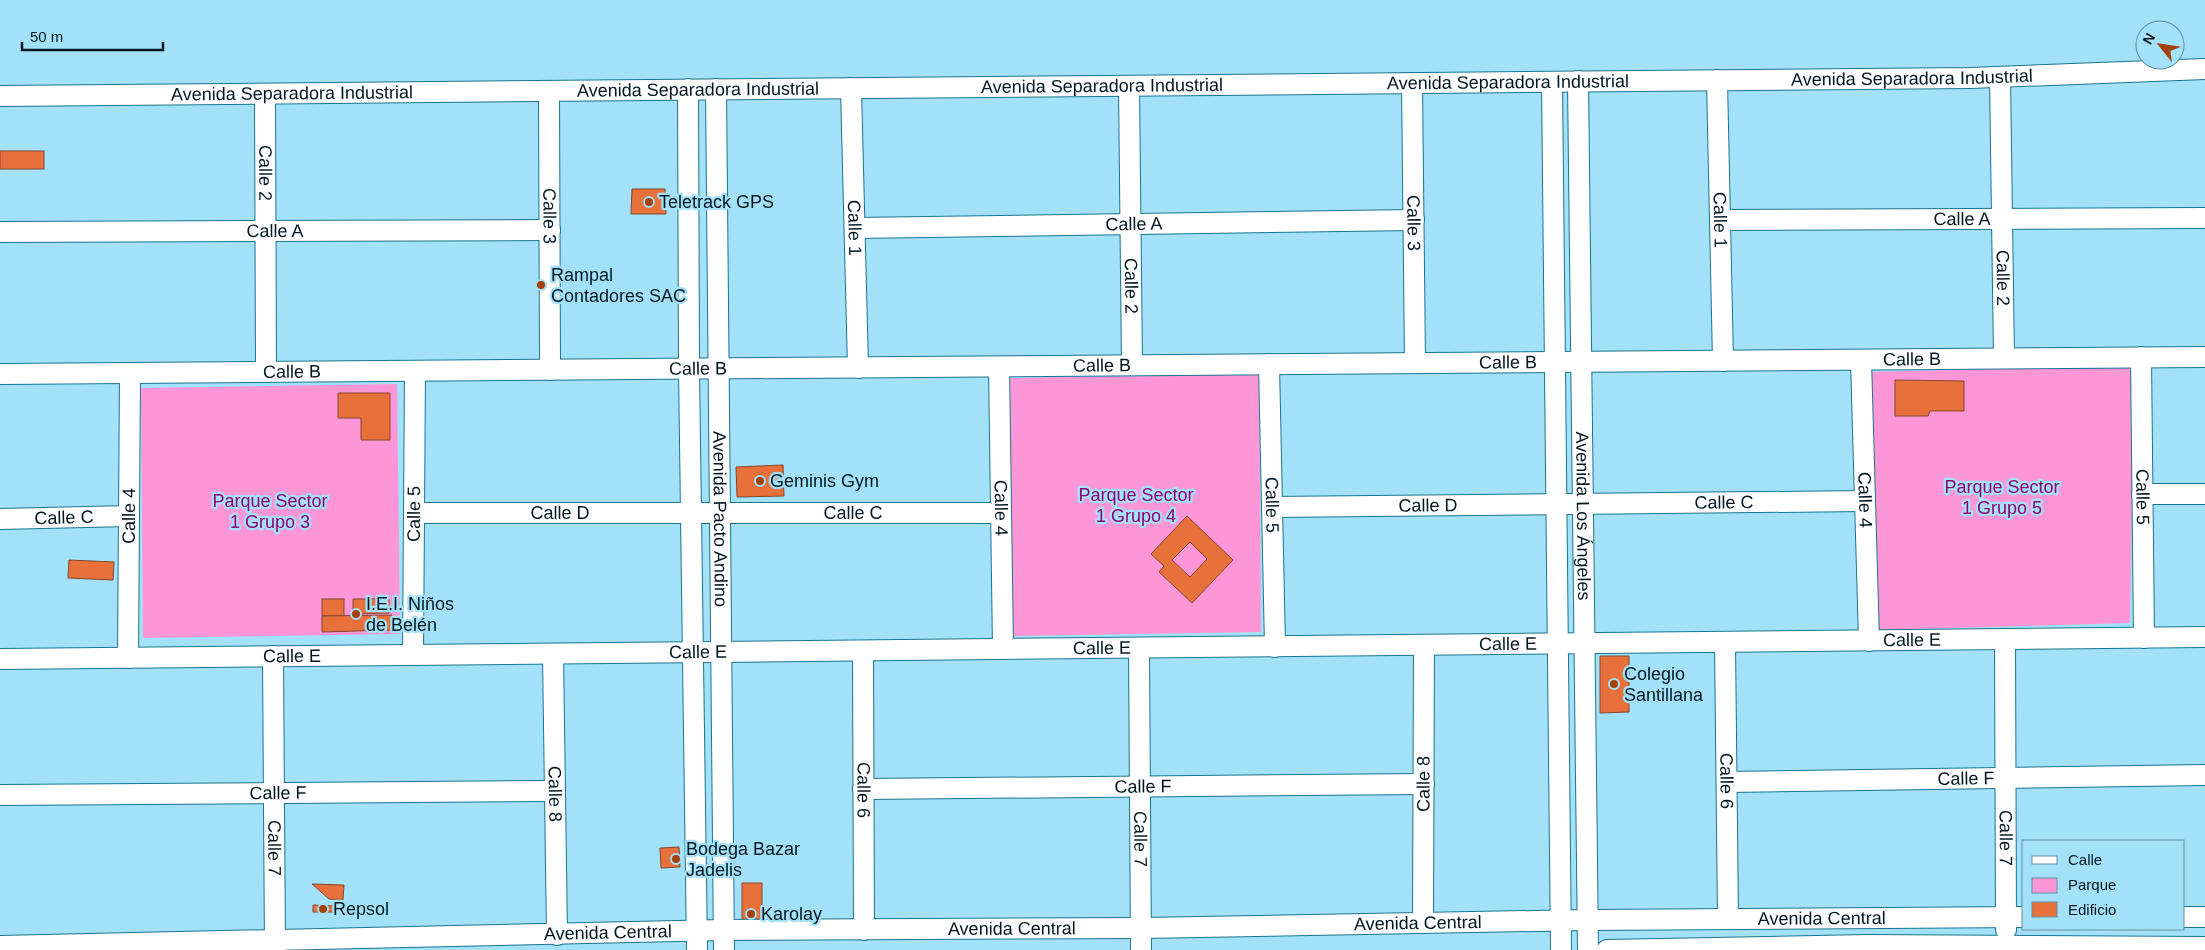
<svg xmlns="http://www.w3.org/2000/svg" width="2205" height="950" font-family="Arial,sans-serif">
  <rect width="100%" height="100%" fill="#a3e1f9"/>
  <g fill="#fd96d6">
    <path d="M2134,365l-4,258 -254,7 -6,-258z"/>
    <path d="M1259,374l2,258 -248,4 -3,-258z"/>
    <path d="M397,384l3,250 -257,4 -2,-250z"/>
  </g>
  <g fill="#e8703a" stroke="#82482f" fill-rule="evenodd">
    <rect x="0" y="151" width="44" height="18"/>
    <path d="M632,189h33l1,25h-35z"/>
    <path d="M1895,380l69,1v30h-34l-2,5h-33z"/>
    <path d="M338,393h52v47h-29v-22h-23z"/>
    <path d="M783,465l1,31 -47,1 -1,-30z"/>
    <path d="M1187,516l46,44 -41,43 -33,-31 5,-6 -13,-12zM1190,542l17,17 -17,18 -18,-17z"/>
    <path d="M69,560l45,2 -1,18 -45,-2z"/>
    <rect x="322" y="599" width="22" height="17"/>
    <path d="M353,599h36v14l-36,1z"/>
    <path d="M392,615v15l-70,2v-16z"/>
    <path d="M1600,656h29v56l-29,1z"/>
    <path d="M679,847l1,20 -19,1 -1,-20z"/>
    <path d="M742,883h20v36l-20,1z"/>
    <path d="M312,884l32,1 -1,15 -14,-1z"/>
    <path d="M313,905l21,1v6h-21z"/>
  </g>
  <g fill="none" stroke-linecap="round" stroke-linejoin="round">
    <g stroke="#1b748e" stroke-width="22">
      <g id="minor">
        <path id="s1" d="M2000,77l4,281"/>
        <path id="s2" d="M1717,80l6,281"/>
        <path id="s3" d="M1578,81l10,869"/>
        <path d="M1552,82l9,868"/>
        <path id="s4" d="M1412,83l3,280"/>
        <path id="s5" d="M1129,86l3,279"/>
        <path id="s6" d="M851,88l7,280"/>
        <path d="M688,89l1,280 8,581"/>
        <path id="s7" d="M716,89l8,861"/>
        <path id="s8" d="M549,91l1,279"/>
        <path id="s9" d="M265,94l1,278"/>
        <path id="s10" d="M0,96l1970,-18 235,-9"/>
        <path id="s11" d="M1720,220l485,-2"/>
        <path id="s12" d="M855,228l559,-8"/>
        <path id="s13" d="M0,232l550,-2"/>
        <path id="s14" d="M2141,357l3,281"/>
        <path id="s15" d="M1861,360l8,281"/>
        <path id="s16" d="M1269,364l6,283"/>
        <path id="s17" d="M999,367l4,282"/>
        <path id="s18" d="M0,374l2205,-17"/>
        <path d="M2142,494h63"/>
        <path id="s19" d="M1272,507l593,-6"/>
        <path id="s20" d="M414,513h587"/>
        <path id="s21" d="M0,519l129,-3"/>
        <path id="s22" d="M2005,639l1,291"/>
        <path id="s23" d="M1725,643l3,276"/>
        <path id="s24" d="M1139,648l2,302"/>
        <path id="s25" d="M863,651l1,279"/>
        <path id="s26" d="M553,654l4,281"/>
        <path id="s27" d="M413,655l2,-284"/>
        <path id="s28" d="M273,656l2,294"/>
        <path id="s29" d="M128,658l2,-284"/>
        <path id="s30" d="M0,659l2205,-22"/>
        <path id="s31" d="M1727,782l478,-7"/>
        <path id="s32" d="M863,789l561,-5"/>
        <path id="s33" d="M0,795l555,-4"/>
        <path d="M2184,917h21"/>
        <path id="s34" d="M1423,923l1,-278"/>
        <path id="s35" d="M0,946l723,-16 418,-2 446,-8 437,-3"/>
        <path d="M1607,950l260,-5 338,2"/>
      </g>
    </g>
    <use href="#minor" stroke="#fff" stroke-width="20"/>
  </g>
  <g fill="#a44009" stroke="#a3e1f9" stroke-width="2">
    <circle cx="649" cy="202" r="5"/>
    <circle cx="541" cy="285" r="5"/>
    <circle cx="760" cy="481" r="5"/>
    <circle cx="356" cy="614" r="5"/>
    <circle cx="1614" cy="684" r="5"/>
    <circle cx="676" cy="859" r="5"/>
    <circle cx="323" cy="909" r="5"/>
    <circle cx="751" cy="914" r="5"/>
  </g>
  <g text-anchor="middle" dominant-baseline="central" stroke-width="4.5" stroke-linejoin="round" paint-order="stroke">
    <g font-size="18" fill="#001720" stroke="#a3e1f9">
      <text stroke="none"><textPath href="#s10" startOffset="1912">Avenida Separadora Industrial</textPath></text>
      <text stroke="none"><textPath href="#s10" startOffset="1508">Avenida Separadora Industrial</textPath></text>
      <text stroke="none"><textPath href="#s10" startOffset="1102">Avenida Separadora Industrial</textPath></text>
      <text stroke="none"><textPath href="#s10" startOffset="698">Avenida Separadora Industrial</textPath></text>
      <text stroke="none"><textPath href="#s10" startOffset="292">Avenida Separadora Industrial</textPath></text>
      <text stroke="none"><textPath href="#s9" startOffset="79">Calle 2</textPath></text>
      <text stroke="none"><textPath href="#s8" startOffset="125">Calle 3</textPath></text>
      <text stroke="none"><textPath href="#s11" startOffset="242">Calle A</textPath></text>
      <text stroke="none"><textPath href="#s2" startOffset="140">Calle 1</textPath></text>
      <text stroke="none"><textPath href="#s4" startOffset="140">Calle 3</textPath></text>
      <text stroke="none"><textPath href="#s12" startOffset="279">Calle A</textPath></text>
      <text stroke="none"><textPath href="#s6" startOffset="140">Calle 1</textPath></text>
      <text stroke="none"><textPath href="#s13" startOffset="275">Calle A</textPath></text>
      <text stroke="none"><textPath href="#s1" startOffset="201">Calle 2</textPath></text>
      <text stroke="none"><textPath href="#s5" startOffset="200">Calle 2</textPath></text>
      <text stroke="none"><textPath href="#s18" startOffset="1912">Calle B</textPath></text>
      <text stroke="none"><textPath href="#s18" startOffset="1508">Calle B</textPath></text>
      <text stroke="none"><textPath href="#s18" startOffset="1102">Calle B</textPath></text>
      <text stroke="none"><textPath href="#s18" startOffset="698">Calle B</textPath></text>
      <text stroke="none"><textPath href="#s18" startOffset="292">Calle B</textPath></text>
      <text stroke="none"><textPath href="#s14" startOffset="140">Calle 5</textPath></text>
      <text stroke="none"><textPath href="#s15" startOffset="140">Calle 4</textPath></text>
      <text stroke="none"><textPath href="#s19" startOffset="452">Calle C</textPath></text>
      <text stroke="none"><textPath href="#s16" startOffset="141">Calle 5</textPath></text>
      <text stroke="none"><textPath href="#s19" startOffset="156">Calle D</textPath></text>
      <text stroke="none"><textPath href="#s17" startOffset="141">Calle 4</textPath></text>
      <text stroke="none"><textPath href="#s27" startOffset="141">Calle 5</textPath></text>
      <text stroke="none"><textPath href="#s20" startOffset="146">Calle D</textPath></text>
      <text stroke="none"><textPath href="#s20" startOffset="439">Calle C</textPath></text>
      <text stroke="none"><textPath href="#s29" startOffset="142">Calle 4</textPath></text>
      <text stroke="none"><textPath href="#s3" startOffset="435">Avenida Los Ángeles</textPath></text>
      <text stroke="none"><textPath href="#s21" startOffset="64">Calle C</textPath></text>
      <text stroke="none"><textPath href="#s7" startOffset="430">Avenida Pacto Andino</textPath></text>
      <text stroke="none"><textPath href="#s30" startOffset="1912">Calle E</textPath></text>
      <text stroke="none"><textPath href="#s30" startOffset="1508">Calle E</textPath></text>
      <text stroke="none"><textPath href="#s30" startOffset="1102">Calle E</textPath></text>
      <text stroke="none"><textPath href="#s30" startOffset="698">Calle E</textPath></text>
      <text stroke="none"><textPath href="#s30" startOffset="292">Calle E</textPath></text>
      <text stroke="none"><textPath href="#s31" startOffset="239">Calle F</textPath></text>
      <text stroke="none"><textPath href="#s23" startOffset="138">Calle 6</textPath></text>
      <text stroke="none"><textPath href="#s34" startOffset="139">Calle 8</textPath></text>
      <text stroke="none"><textPath href="#s32" startOffset="280">Calle F</textPath></text>
      <text stroke="none"><textPath href="#s25" startOffset="139">Calle 6</textPath></text>
      <text stroke="none"><textPath href="#s33" startOffset="278">Calle F</textPath></text>
      <text stroke="none"><textPath href="#s26" startOffset="140">Calle 8</textPath></text>
      <text stroke="none"><textPath href="#s22" startOffset="199">Calle 7</textPath></text>
      <text stroke="none"><textPath href="#s24" startOffset="191">Calle 7</textPath></text>
      <text stroke="none"><textPath href="#s28" startOffset="192">Calle 7</textPath></text>
      <text stroke="none"><textPath href="#s35" startOffset="1822">Avenida Central</textPath></text>
      <text stroke="none"><textPath href="#s35" startOffset="1418">Avenida Central</textPath></text>
      <text stroke="none"><textPath href="#s35" startOffset="1012">Avenida Central</textPath></text>
      <text stroke="none"><textPath href="#s35" startOffset="608">Avenida Central</textPath></text>
    </g>
    <g font-size="18" fill="#001720" stroke="#a3e1f9" text-anchor="start">
      <text x="659" y="202">Teletrack GPS</text>
      <text x="551" y="275">Rampal<tspan x="551" dy="21">Contadores SAC</tspan></text>
      <text x="770" y="481">Geminis Gym</text>
      <text x="366" y="604">I.E.I. Niños<tspan x="366" dy="21">de Belén</tspan></text>
      <text x="1624" y="674">Colegio<tspan x="1624" dy="21">Santillana</tspan></text>
      <text x="686" y="849">Bodega Bazar<tspan x="686" dy="21">Jadelis</tspan></text>
      <text x="333" y="909">Repsol</text>
      <text x="761" y="914">Karolay</text>
    </g>
    <g font-size="18" fill="#950070" stroke="#a3e1f9">
      <text x="2002" y="487">Parque Sector<tspan x="2002" dy="21">1 Grupo 5</tspan></text>
      <text x="1136" y="495">Parque Sector<tspan x="1136" dy="21">1 Grupo 4</tspan></text>
      <text x="270" y="501">Parque Sector<tspan x="270" dy="21">1 Grupo 3</tspan></text>
    </g>
  </g>
  <rect x="2022" y="840" width="162" height="90" fill="#a3e1f9" stroke="#6290a2"/>
  <rect x="2032" y="856" width="25" height="8" fill="#ffffff" stroke="#6290a2"/>
  <text x="2068" y="865" font-size="15" fill="#001720">Calle</text>
  <rect x="2032" y="878" width="25" height="15" fill="#fd96d6" stroke="#6290a2"/>
  <text x="2068" y="890" font-size="15" fill="#001720">Parque</text>
  <rect x="2032" y="902" width="25" height="15" fill="#e8703a" stroke="#6290a2"/>
  <text x="2068" y="915" font-size="15" fill="#001720">Edificio</text>
  <g transform="translate(2160 45) rotate(300)"><circle r="24" fill="#a3e1f9" stroke="#6290a2"/>
  <path d="M0-4L9 19L0 12L-9 19Z" fill="#a44009"/>
  <text y="-8" font-size="14" font-weight="bold" text-anchor="middle" fill="#001720">N</text>
  </g>
  <path d="M22 42v8h141v-8" fill="none" stroke="#001720" stroke-width="2.5"/>
  <text x="30" y="42" font-size="15" fill="#001720" stroke="#a3e1f9" stroke-width="4" paint-order="stroke">50 m</text>
</svg>
